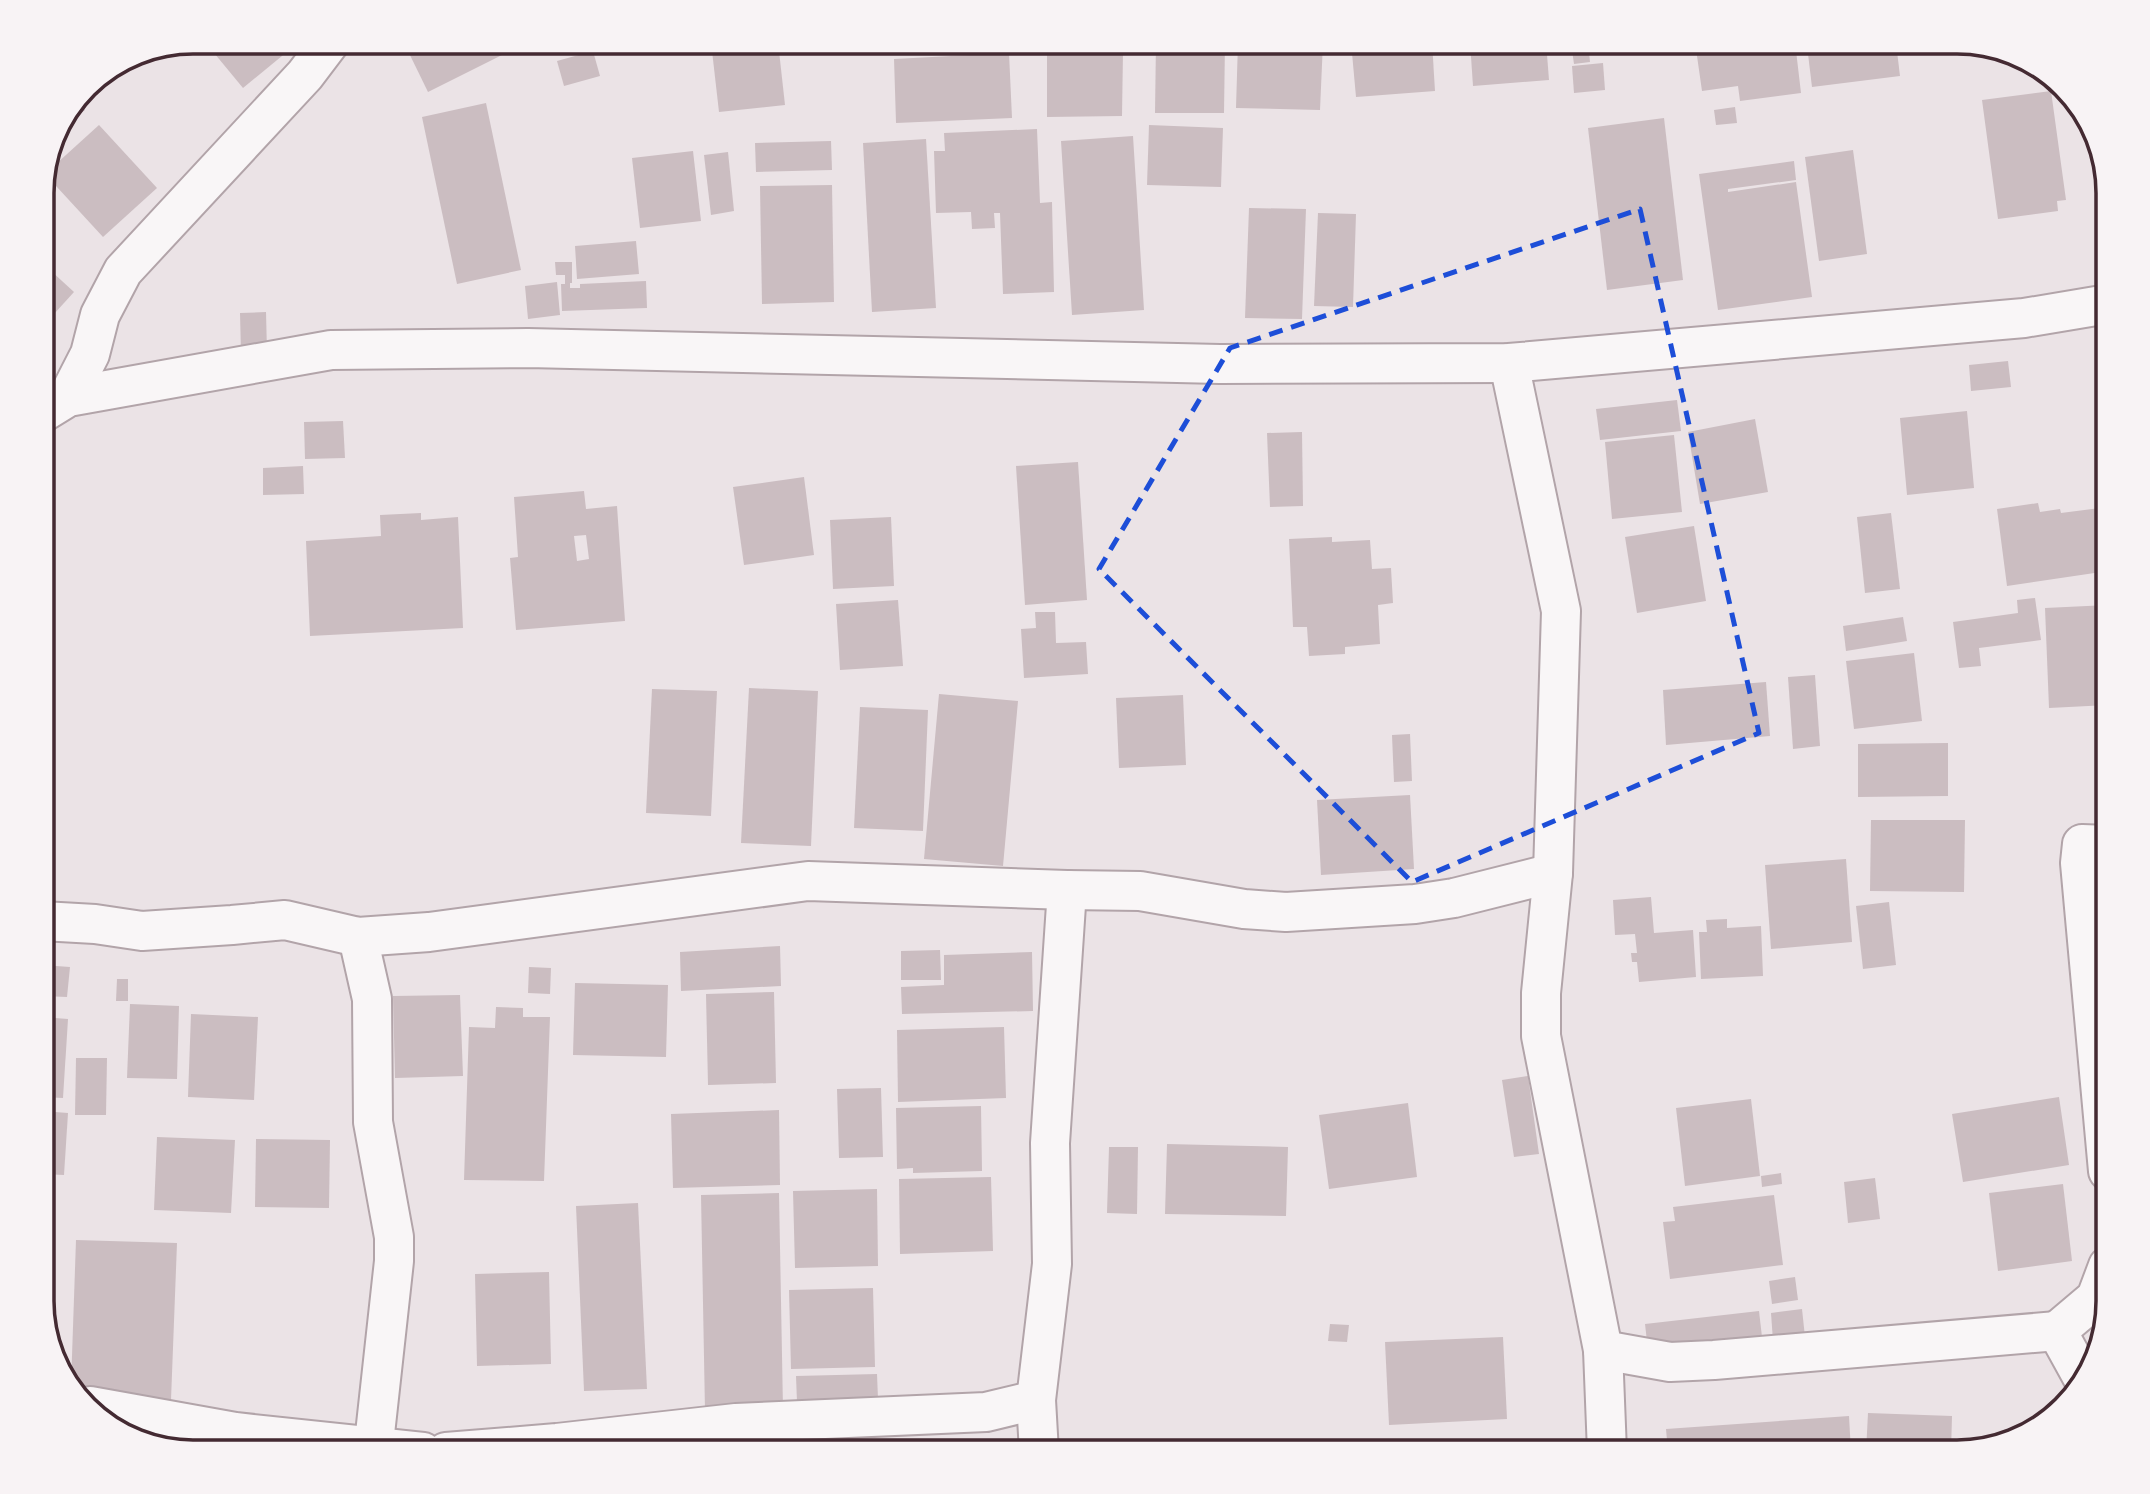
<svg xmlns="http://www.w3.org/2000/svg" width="2150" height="1494" font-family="Quicksand,sans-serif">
  <rect width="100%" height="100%" fill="#ebe3e6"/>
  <g fill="#cbbdc1" fill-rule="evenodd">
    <path d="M205,42h94l-56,46z"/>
    <path d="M425,42h71l6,13 -74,37 -20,-41z"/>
    <path d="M711,42h67l7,63 -66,7z"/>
    <path d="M1156,42h69l-1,71h-69z"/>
    <path d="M1238,42h85l-3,68 -84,-2z"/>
    <path d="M1351,42h81l3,49 -79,6z"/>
    <path d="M1470,42h76l3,38 -76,6z"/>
    <path d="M1580,42h8l2,20 -16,2 -3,-21z"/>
    <path d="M1695,42h100l6,51 -61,8 -2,-15 -36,5z"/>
    <path d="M1896,43l4,33 -88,11 -4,-33z"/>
    <path d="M593,51l7,25 -36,10 -7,-25z"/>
    <path d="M1047,51h76l-1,65 -75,1z"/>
    <path d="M1009,53l3,65 -116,5 -2,-64z"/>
    <path d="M1603,63l2,27 -31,3 -2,-27z"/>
    <path d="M2051,91l15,109 -9,1 1,10 -60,8 -16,-119z"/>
    <path d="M77,99l8,11 -28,20z"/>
    <path d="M486,103l35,167 -64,14 -35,-167z"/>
    <path d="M1735,107l2,16 -21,2 -2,-15z"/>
    <path d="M1664,118l19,162 -76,10 -19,-162z"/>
    <path d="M99,125l58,63 -54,49 -58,-63z"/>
    <path d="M1149,125l74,3 -2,59 -74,-2z"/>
    <path d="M1037,129l3,74 12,-1 2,90 -51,2 -3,-81h-6l1,15 -23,1 -1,-17 -35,1 -2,-62h11l-1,-18z"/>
    <path d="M1133,136l11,174 -72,5 -11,-174z"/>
    <path d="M926,139l10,169 -64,4 -9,-169z"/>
    <path d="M831,141l1,29 -76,2 -1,-29z"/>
    <path d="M1853,150l14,104 -48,7 -14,-104z"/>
    <path d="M693,151l8,70 -61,7 -8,-70z"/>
    <path d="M728,152l6,59 -23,4 -7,-60z"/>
    <path d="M1794,161l2,19 -68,9v3l68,-10 16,115 -94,13 -19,-136z"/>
    <path d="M832,185l2,117 -72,2 -2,-118z"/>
    <path d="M1249,208l57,1 -4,110 -57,-1z"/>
    <path d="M1318,213l38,1 -3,93 -39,-1z"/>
    <path d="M636,241l3,33 -62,5 -2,-33z"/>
    <path d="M555,262h17v21h-2v5h10v-4l66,-3 1,27 -85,3 -1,-27h4v-9h-9z"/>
    <path d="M50,270l24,22 -20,22 -12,-11v-25z"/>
    <path d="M557,282l3,33 -32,4 -3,-33z"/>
    <path d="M266,312l1,40 -26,1 -1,-40z"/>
    <path d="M2008,361l3,26 -40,4 -2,-26z"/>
    <path d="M1677,400l4,31 -81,9 -4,-31z"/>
    <path d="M1967,411l7,77 -67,7 -7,-77z"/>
    <path d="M1755,419l13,73 -68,12 -12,-72z"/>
    <path d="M343,421l2,37 -40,1 -1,-37z"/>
    <path d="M1302,432l1,74 -33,1 -3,-74z"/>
    <path d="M1674,435l8,77 -70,7 -7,-77z"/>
    <path d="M1078,462l9,138 -62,5 -9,-139z"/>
    <path d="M303,466l1,28 -41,1v-27z"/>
    <path d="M804,477l10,78 -70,10 -11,-78z"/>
    <path d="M584,491l2,18 31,-3 8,115 -109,9 -6,-72 8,-1 -4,-60zM586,535l3,24 -12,2 -3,-25z"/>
    <path d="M2038,503l2,9 20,-3 1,4 39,-5 8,63 -101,15 -10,-77z"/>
    <path d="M421,513v7l37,-3 5,111 -153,8 -4,-95 75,-5 -1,-21z"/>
    <path d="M1891,513l9,76 -35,4 -8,-76z"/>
    <path d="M891,517l3,69 -61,3 -3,-69z"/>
    <path d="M1694,526l12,75 -69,12 -12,-76z"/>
    <path d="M1332,537v5l38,-2 2,29 19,-1 2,35 -15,2 2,39 -35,3v7l-36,2 -2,-29h-14l-4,-88z"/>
    <path d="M2035,598l6,42 -62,8 2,18 -22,2 -6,-46 65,-9 -1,-13z"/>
    <path d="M898,600l5,66 -63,4 -4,-66z"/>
    <path d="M2108,605v100l-59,3 -4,-100z"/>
    <path d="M1035,612h20l1,31 30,-1 2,32 -64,4 -3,-49 15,-1z"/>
    <path d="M1903,617l4,24 -61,10 -3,-25z"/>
    <path d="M1914,653l8,68 -68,8 -8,-68z"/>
    <path d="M1815,675l5,71 -27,3 -5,-72z"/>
    <path d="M1766,682l4,54 -104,9 -3,-55z"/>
    <path d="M749,688l69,3 -7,155 -70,-3z"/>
    <path d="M652,689l65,2 -6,125 -65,-3z"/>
    <path d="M939,694l79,7 -15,165 -79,-7z"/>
    <path d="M1183,695l3,70 -67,3 -3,-70z"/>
    <path d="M860,707l68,3 -5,121 -69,-3z"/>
    <path d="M1410,734l2,47 -18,1 -2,-47z"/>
    <path d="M1948,743v53l-90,1v-53z"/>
    <path d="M1410,795l4,74 -93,6 -4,-75z"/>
    <path d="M1871,820h94l-1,72 -94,-1z"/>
    <path d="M1846,859l6,83 -81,7 -6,-84z"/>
    <path d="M1651,897l3,36 39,-3 3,47 -57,5 -2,-20h-5l-1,-9h6l-2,-19 -20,1 -2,-35z"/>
    <path d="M1889,902l7,63 -33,4 -7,-63z"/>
    <path d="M1727,919v9l34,-2 2,50 -62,3 -2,-47h8l-1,-12z"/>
    <path d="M780,946l1,40 -100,5 -1,-39z"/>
    <path d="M940,950l1,30h-40v-29z"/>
    <path d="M1032,952l1,59 -131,3 -1,-27 43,-2v-30z"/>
    <path d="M42,965l28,2 -3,30 -25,-1z"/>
    <path d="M529,967l22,1 -1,26 -22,-1z"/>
    <path d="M117,979h11v22h-12z"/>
    <path d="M575,983l93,2 -2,72 -93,-2z"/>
    <path d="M774,992l2,91 -68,2 -2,-91z"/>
    <path d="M460,995l3,81 -68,2 -2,-82z"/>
    <path d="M130,1004l49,2 -2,73 -50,-1z"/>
    <path d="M496,1007l27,1v9h27l-6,164 -80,-1 5,-153 26,1z"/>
    <path d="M191,1014l67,3 -4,83 -66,-3z"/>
    <path d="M42,1017l26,2 -5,79 -21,-1z"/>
    <path d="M1004,1027l2,71 -108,4 -1,-72z"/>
    <path d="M76,1058h31l-1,57h-31z"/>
    <path d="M1528,1076l11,78 -25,3 -12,-77z"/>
    <path d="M881,1088l2,69 -44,1 -2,-69z"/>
    <path d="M2059,1097l10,68 -106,17 -11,-68z"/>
    <path d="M1751,1099l9,77 -75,10 -9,-78z"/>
    <path d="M1408,1103l9,74 -88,12 -10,-74z"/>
    <path d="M981,1106l1,65 -69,2v-5l-16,1 -1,-61z"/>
    <path d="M779,1110l1,75 -107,3 -2,-74z"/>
    <path d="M42,1111l26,2 -4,62 -22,-1z"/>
    <path d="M157,1137l78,3 -4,73 -77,-3z"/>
    <path d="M256,1139l74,1 -1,68 -74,-1z"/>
    <path d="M1167,1144l121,3 -2,69 -121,-2z"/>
    <path d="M1109,1147h29l-1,67 -30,-1z"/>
    <path d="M1781,1173l1,11 -20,3 -1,-11z"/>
    <path d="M991,1177l2,74 -93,3 -1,-75z"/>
    <path d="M1875,1178l5,41 -32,4 -4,-41z"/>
    <path d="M2063,1184l9,77 -74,10 -9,-78z"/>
    <path d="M877,1189l1,77 -83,2 -2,-77z"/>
    <path d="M779,1193l4,216 -78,2 -4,-216z"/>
    <path d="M1774,1195l9,70 -113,14 -7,-57 12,-1 -2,-14z"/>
    <path d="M638,1203l9,186 -63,2 -8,-185z"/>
    <path d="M76,1240l101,3 -6,157 -90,-3 -10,-12z"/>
    <path d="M549,1272l2,92 -74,2 -2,-92z"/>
    <path d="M1795,1277l3,23 -26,4 -3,-23z"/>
    <path d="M873,1288l2,79 -84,2 -2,-79z"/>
    <path d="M1802,1309l3,28 -32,4 -2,-28z"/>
    <path d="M1759,1311l3,26 -114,13 -3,-26z"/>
    <path d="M1330,1324l19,1 -2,17 -19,-1z"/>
    <path d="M1503,1337l4,82 -118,6 -4,-83z"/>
    <path d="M877,1374l1,25 -81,3 -1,-26z"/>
    <path d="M1868,1413l84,3 -1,36h-85z"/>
    <path d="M1849,1416l2,36h-183l-2,-23z"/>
  </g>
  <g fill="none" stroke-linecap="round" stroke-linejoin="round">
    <g stroke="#b2a4a9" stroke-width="42">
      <g id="minor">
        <path d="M1509,363l52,248 -8,262 -12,120v43l62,314 4,102"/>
        <path d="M68,397l22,-43 10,-39 23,-44 182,-196 25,-33"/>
        <path d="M42,413l26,-16 263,-47 197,-2 692,16 289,-1 515,-45 84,-14"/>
        <path d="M2108,845l-26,-1 -2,19 28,308"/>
        <path d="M42,921l53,3 47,7 90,-6 53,-5 73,17 71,-5 379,-51 259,9 73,1 104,18 42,3 129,-8 39,-6 99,-25"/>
        <path d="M358,937l14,62 1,123 21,115v24l-21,191"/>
        <path d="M1603,1350l67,12 44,-2 343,-29"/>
        <path d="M2084,1380l-27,-49 39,-33 12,-32"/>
        <path d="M90,1406l145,26 188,20"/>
        <path d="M446,1452l111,-9 179,-20 250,-11 50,-12"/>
        <path d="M1039,1452l-3,-52 16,-136 -2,-121 17,-253"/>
      </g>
    </g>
    <use href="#minor" stroke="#f9f6f7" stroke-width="38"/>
  </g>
  <path fill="none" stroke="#1d4ed8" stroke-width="5" stroke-dasharray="14 9" stroke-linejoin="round" d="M1640,209l119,524 -347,149 -313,-313 131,-221z"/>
  <path d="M0 0H2150V1494H0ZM193 54H1957A139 139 0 0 1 2096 193V1301A139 139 0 0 1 1957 1440H193A139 139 0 0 1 54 1301V193A139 139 0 0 1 193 54Z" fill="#f8f3f5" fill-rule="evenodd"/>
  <path fill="none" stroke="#442a32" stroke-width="3.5" d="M193 54H1957A139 139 0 0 1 2096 193V1301A139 139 0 0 1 1957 1440H193A139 139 0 0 1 54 1301V193A139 139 0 0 1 193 54Z"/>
</svg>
